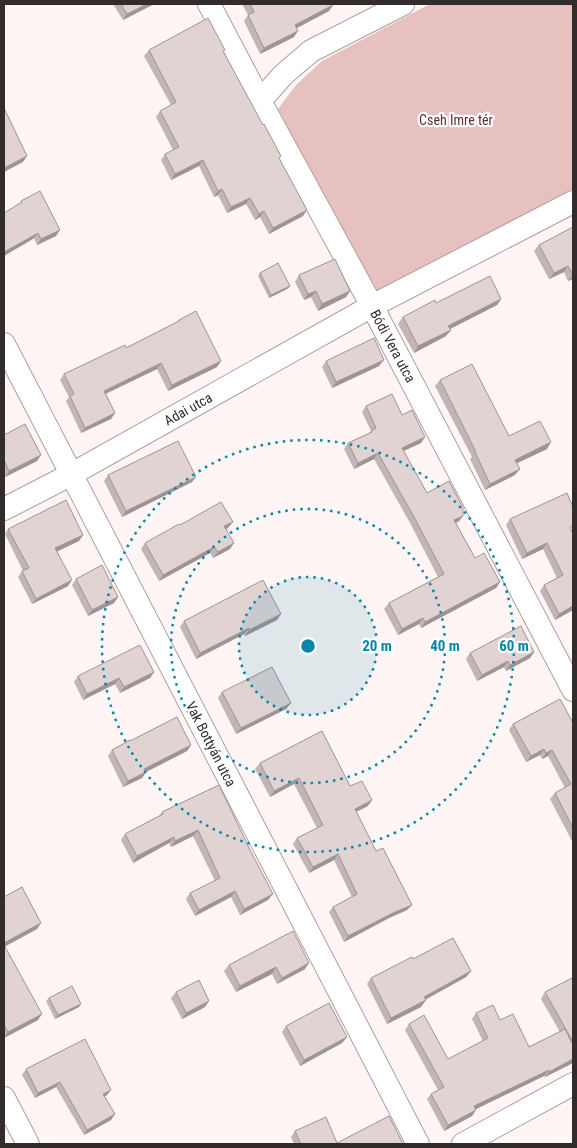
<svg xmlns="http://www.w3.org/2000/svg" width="577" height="1148" font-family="'Roboto Condensed',sans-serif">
  <rect width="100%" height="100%" fill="#fef5f4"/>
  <path fill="#e7c1c0" d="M430,4h143v185l-199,105 -96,-185 18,-24 26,-24z"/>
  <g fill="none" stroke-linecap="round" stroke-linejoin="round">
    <g stroke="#aea09f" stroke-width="24">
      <g id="minor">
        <path d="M209,4l51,97 112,205 201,384"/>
        <path d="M260,101l23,-26 28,-24 92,-47"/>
        <path d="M4,344l414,800"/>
        <path d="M4,509l68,-35 300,-168 201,-104"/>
        <path d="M4,1098l24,46"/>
        <path d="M463,1144l110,-60"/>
      </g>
    </g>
    <use href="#minor" stroke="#fff" stroke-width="22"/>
  </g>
  <g fill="#c2b5b5">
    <path d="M113,4h41l-31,16z"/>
    <path d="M242,4h91v1l-4,6 -32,17 -3,9 -34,17 -16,-33 4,-6z"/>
    <path d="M149,50l75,2 55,107 24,57 -34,18 -9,-17 -5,3 -9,-16 -19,9 -9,-18 -4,2 -15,-31 -28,14 -10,-20 4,-6 8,-4 -17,-33 4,-6 11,-6 -27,-49z"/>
    <path d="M21,201l35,35 -19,9 -18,-41z"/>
    <path d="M573,227v52l-5,2 -4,-9 -15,7 -15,-28 5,-6z"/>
    <path d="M260,273l30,13 -3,3 -18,9 -11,-22z"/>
    <path d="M299,275l51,16 -4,6 -28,14 -7,-14 -7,3 -9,-18z"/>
    <path d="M501,299l-4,6 -47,24 1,1 -5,6 -32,17 -16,-29 5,-7 33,-14z"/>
    <path d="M179,320l38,47 -49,24 -11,-22 -51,25 9,19 -4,6 -30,14 -15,-32 3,-4 -9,-17 4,-6 62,-26 51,-26z"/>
    <path d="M326,361l53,5 -47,22 -10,-21z"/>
    <path d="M440,380l69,56 38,13 -30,14 -2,12 -30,15 -15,-31 2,-2 -37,-71z"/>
    <path d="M366,406l36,9 19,28 -18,8 24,42 36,23 -4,5 -3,2 19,35 25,24 -4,6 -75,40 -2,-4 -21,11 -14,-26 5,-6 49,-26 -28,-54 -36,-64 -20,10 -10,-20 4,-6 21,-10 2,-2 -9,-19z"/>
    <path d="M4,435l33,26 -32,16 -1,-2z"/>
    <path d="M108,475l84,7 -70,35 -18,-36z"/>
    <path d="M510,519l63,11h-1l1,80 -18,10 -15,-29 4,-6 13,-7 -14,-29 -21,10 -16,-34z"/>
    <path d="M180,525l48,3 -2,1 4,20 -17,9 -3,-5 -51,28 -18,-32 4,-6z"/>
    <path d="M8,529l71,12 -22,10 11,35 -36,18 -14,-27 4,-6h1l-18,-37z"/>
    <path d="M76,579l42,18 -4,6 -26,13 -16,-31z"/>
    <path d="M277,620l-32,16 -1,-2 -48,25 -16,-32 4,-6z"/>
    <path d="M534,652l-4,6 -24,13 -2,-4 -27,14 -11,-22 4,-6z"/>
    <path d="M154,672l-4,6 -30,15 -5,-9 -32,16 -9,-18 4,-6z"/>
    <path d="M222,692l69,11 -5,6 -50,25 -18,-36z"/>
    <path d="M573,723v120l-23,-44 5,-6 10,-5 -17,-32 -6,3 -2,-4 -14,7 -17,-32 4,-6z"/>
    <path d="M130,741l61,4 -4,6 -41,21 -4,6 -19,9 -15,-31 4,-6z"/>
    <path d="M260,763l90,23 18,20 -12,6 51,98 -18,8 -45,24 -15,-30 4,-5 19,-10 -18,-37 -25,13 -16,-29 4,-6 20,-10 -23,-44 -24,13 -15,-28z"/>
    <path d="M219,785l49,115 -28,15 -9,-18 -36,19 -9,-17 4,-6 25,-12 -22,-45 -22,11 -2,-4 -36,20 -12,-23 4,-6 34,-18 3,-4z"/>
    <path d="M4,897l33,32 -32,17 33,74 -34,18z"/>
    <path d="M413,959l58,12 -5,6 -41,23 -4,7 -34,17 -20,-40 4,-6z"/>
    <path d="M229,965l76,4 -28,15 -5,-10 -36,18 -12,-21z"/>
    <path d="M573,980v83l-28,14 -1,-1 -68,33v1l-4,6 -28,15 -17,-32 4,-5 7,-4 -33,-60 4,-6 39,35 35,-18 -11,-22 4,-6 24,7 29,27 31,-15 -19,-33 4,-7z"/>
    <path d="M176,992l29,15 -23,12 -11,-21z"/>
    <path d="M49,998l30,9 -24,12 -9,-18z"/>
    <path d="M286,1026l61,11 -5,6 -42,23 -18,-34z"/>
    <path d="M26,1069l81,26 -3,2 7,23 -27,15 -28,-48 -21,11 -13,-23z"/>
    <path d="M295,1131l42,12 66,1h-109l-3,-7z"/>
  </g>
  <g fill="#9e9494">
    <path d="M147,4h7l-31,16 4,-6z"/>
    <path d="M333,5l-4,6 -38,20 4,-6z"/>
    <path d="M298,31l-4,6 -34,17 4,-6z"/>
    <path d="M27,156l-4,6 -19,10v-4z"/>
    <path d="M203,160l-4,6 -28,14 4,-6z"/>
    <path d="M222,189l-4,6 -4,2 4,-6z"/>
    <path d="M250,198l-4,6 -19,9 4,-6z"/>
    <path d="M307,210l-4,6 -34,18 4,-6z"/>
    <path d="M264,211l-4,6 -5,3 4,-6z"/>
    <path d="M60,230l-4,6 -19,9 4,-6z"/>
    <path d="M38,233l-5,6 -29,17v-4z"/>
    <path d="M568,266l-4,6 -15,7 5,-6z"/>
    <path d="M573,275v4l-5,2z"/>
    <path d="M290,286l-3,3 -18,9 2,-3z"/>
    <path d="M316,291l-5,6 -7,3 4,-6z"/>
    <path d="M350,291l-4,6 -28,14 4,-7z"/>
    <path d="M501,299l-4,6 -53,27 4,-6z"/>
    <path d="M451,330l-5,6 -32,17 4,-7z"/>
    <path d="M384,360l-5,6 -47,22 4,-6z"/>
    <path d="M221,361l-4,6 -49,24 4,-6z"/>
    <path d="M161,363l-4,6 -57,27 4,-5z"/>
    <path d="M115,413l-4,6 -30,14 4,-5z"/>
    <path d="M425,437l-4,6 -24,11 5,-6z"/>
    <path d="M551,442l-4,7 -36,17 4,-6z"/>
    <path d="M378,453l-4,6 -20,10 4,-6z"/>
    <path d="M41,455l-4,6 -32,16 4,-6z"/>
    <path d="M520,469l-5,6 -30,15 5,-6z"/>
    <path d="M196,477l-4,5 -70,35 4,-6z"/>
    <path d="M463,516l-4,5 -9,5 4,-6z"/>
    <path d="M233,522l-5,6 -8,4 4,-6z"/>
    <path d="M83,535l-4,6 -27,13 3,-6z"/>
    <path d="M234,543l-4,6 -17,9 5,-6z"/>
    <path d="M547,543l-4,6 -21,10 5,-6z"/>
    <path d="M214,547l-4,6 -51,28 4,-6z"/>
    <path d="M72,580l-4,6 -36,18 4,-5z"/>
    <path d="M500,582l-4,6 -75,40 4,-6z"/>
    <path d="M118,597l-4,6 -26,13 4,-6z"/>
    <path d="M573,606v4l-18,10 4,-6z"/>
    <path d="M281,614l-4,6 -32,16 4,-6z"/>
    <path d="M423,618l-4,6 -21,11 4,-6z"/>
    <path d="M249,628l-5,6 -48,25 4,-6z"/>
    <path d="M534,652l-4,6 -24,13 4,-6z"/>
    <path d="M508,661l-4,6 -27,14 5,-6z"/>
    <path d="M154,672l-4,6 -30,15 4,-6z"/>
    <path d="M119,678l-4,6 -32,16 4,-6z"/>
    <path d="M291,703l-5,6 -50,25 5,-6z"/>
    <path d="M191,745l-4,6 -45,23 4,-2 -4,6 -19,9 5,-6 16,-12z"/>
    <path d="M544,749l-4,6 -14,7 5,-6z"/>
    <path d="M552,750l-4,6 -6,3 4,-6z"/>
    <path d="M299,778l-5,6 -24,13 4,-6z"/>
    <path d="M372,800l-4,6 -17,8 4,-5z"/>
    <path d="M198,830l-5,6 -22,11 4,-6z"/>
    <path d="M174,837l-5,6 -36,20 4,-7z"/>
    <path d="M338,854l-4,6 -25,13 4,-6z"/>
    <path d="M235,891l-4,6 -36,19 4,-6z"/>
    <path d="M273,894l-5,6 -28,15 4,-6z"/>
    <path d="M412,905l-5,5 -18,8 -45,24 4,-6 45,-23z"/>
    <path d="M41,923l-4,6 -33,18v-4z"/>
    <path d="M309,963l-4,6 -28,15 5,-6z"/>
    <path d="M276,967l-4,7 -36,18 4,-6z"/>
    <path d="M471,971l-5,6 -47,26 5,-6z"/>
    <path d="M426,1000l-5,7 -34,17 4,-6z"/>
    <path d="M209,1001l-4,6 -23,12 4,-6z"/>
    <path d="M81,1004l-2,3 -24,12 3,-4z"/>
    <path d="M42,1014l-4,6 -34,18 4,-6z"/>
    <path d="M347,1037l-5,6 -42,23 4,-6z"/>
    <path d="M573,1059v4l-28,14 4,-5z"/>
    <path d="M549,1070l-5,6 -74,36 4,-6z"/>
    <path d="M60,1082l-4,5 -21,11 3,-5z"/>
    <path d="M111,1090l-4,5 -8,4 4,-5z"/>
    <path d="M476,1110l-4,6 -28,15 4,-6z"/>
    <path d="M115,1114l-4,6 -27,15 3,-5z"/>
  </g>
  <g fill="#e2d3d3" stroke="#9e9494">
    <path d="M121,4h26l-20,10z"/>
    <path d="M250,4h83v1l-38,20 3,6 -34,17 -16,-33 6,-3z"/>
    <path d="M208,18l17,32 -2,1 40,74 1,-1 17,32 -2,2 28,52 -34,18 -9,-17 -5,3 -9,-16 -19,9 -9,-18 -4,2 -15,-31 -28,14 -10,-20 14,-7 -19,-36 16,-9 -27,-52z"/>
    <path d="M4,108l23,48 -23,12z"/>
    <path d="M40,191l20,39 -19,9 -3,-6 -34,19v-39l18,-11 -1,-1z"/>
    <path d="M573,227v48l-5,-9 -14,7 -15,-28z"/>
    <path d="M335,259l15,32 -28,13 -6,-13 -8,3 -9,-19z"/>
    <path d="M278,263l12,23 -19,9 -11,-22z"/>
    <path d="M490,276l11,23 -53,27 3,4 -33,16 -15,-29 32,-17 1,3z"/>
    <path d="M196,311l25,50 -49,24 -11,-22 -57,28 11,22 -30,15 -15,-32 4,-2 -10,-20 61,-29 1,3 53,-27v-1z"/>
    <path d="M374,338l10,22 -48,22 -10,-21z"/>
    <path d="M472,364l37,72 31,-15 11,21 -36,18 5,9 -30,15 -15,-32h1l-36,-72z"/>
    <path d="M392,394l10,21 10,-5 13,27 -23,11 25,45 22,-12 14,27v8l-9,4 21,38 9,-5 16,29 -75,40 -2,-4 -21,11 -13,-26 55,-29 -30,-57 -36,-64 -20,10 -10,-20 24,-11 -1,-1 5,-3 -10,-22z"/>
    <path d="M25,424l16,31 -32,16 -5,-11v-25z"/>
    <path d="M178,441l18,36 -70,34 -18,-36z"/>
    <path d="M567,493l6,14v19l-3,1 3,7v72l-14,8 -15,-29 19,-10 -16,-32 -20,10 -17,-34z"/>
    <path d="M66,500l17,35 -28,13 17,32 -36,19 -14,-28 7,-3 -21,-39z"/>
    <path d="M221,502l12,20 -9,4 10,17 -16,9 -4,-5 -51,28 -18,-32 34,-19 1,1z"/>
    <path d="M102,565l16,32 -26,13 -16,-31z"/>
    <path d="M263,580l18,34 -32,16v-2l-49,25 -16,-32z"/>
    <path d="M521,626l13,26 -24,13 -2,-4 -26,14 -12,-22z"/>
    <path d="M140,645l14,27 -30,15 -5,-9 -32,16 -9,-18z"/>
    <path d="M272,667l19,36 -50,25 -19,-36z"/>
    <path d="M560,699l13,24v105l-18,-35 16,-9 -19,-34 -6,3 -2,-4 -13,7 -18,-32z"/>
    <path d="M177,717l14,28 -47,24 2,3 -18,9 -16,-31 18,-10v1z"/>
    <path d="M322,731l28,55 12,-5 10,19 -17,9 21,42 7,-3 29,57 -19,8 -45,23 -15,-29 24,-13 -19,-40 -25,13 -16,-29 26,-13 -24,-47 -25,13 -14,-28z"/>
    <path d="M219,785l31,65 23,44 -29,15 -9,-18 -36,19 -9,-17 30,-15 -22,-48 -23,11 -1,-4 -37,19 -12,-22 38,-20 -1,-2z"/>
    <path d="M22,887l19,36 -37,20v-46z"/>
    <path d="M293,931l16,32 -27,15 -6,-11 -36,19 -11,-21z"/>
    <path d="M453,938l18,33 -47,26 2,3 -35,18 -20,-40 41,-21 1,2z"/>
    <path d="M4,945l38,69 -34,18 -4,-7z"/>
    <path d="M572,978l1,2v62l-28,-50z"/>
    <path d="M199,980l10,21 -23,12 -10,-21z"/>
    <path d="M72,986l9,18 -23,11 -9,-17z"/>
    <path d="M329,1003l18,34 -43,23 -18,-34z"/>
    <path d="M493,1005l7,15 13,-6 16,33 36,-18 8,16v14l-24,13v-2l-75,36 2,4 -28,15 -17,-31 13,-7 -35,-63 15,-9 24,44 40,-21 -12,-25z"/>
    <path d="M85,1039l26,51 -8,4 12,20 -28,16 -27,-48 -22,11 -12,-24z"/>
    <path d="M389,1116l14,28h-102l-6,-13 31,-14 11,26z"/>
  </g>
  <circle cx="308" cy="646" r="69" fill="#0686a9" fill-opacity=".12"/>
  <g fill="none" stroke="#0686a9" stroke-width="2.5" stroke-dasharray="2.5 5">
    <circle cx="308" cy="646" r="69"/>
    <circle cx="308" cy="646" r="137"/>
    <circle cx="308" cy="646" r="206"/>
  </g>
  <g text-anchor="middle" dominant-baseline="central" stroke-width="4.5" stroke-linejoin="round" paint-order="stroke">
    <g font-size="14" fill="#632e2f" stroke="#fff">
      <text x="456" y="120">Cseh Imre tér</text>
    </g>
    <g font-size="14" fill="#322c2c" stroke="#fff">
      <text transform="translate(393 346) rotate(62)">Bódi Vera utca</text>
      <text transform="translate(188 409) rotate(-29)">Adai utca</text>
      <text transform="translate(211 744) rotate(63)">Vak Bottyán utca</text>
    </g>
  </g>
  <circle cx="308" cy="646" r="8" fill="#0686a9" stroke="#fff" stroke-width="2.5"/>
  <g font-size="15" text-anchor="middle" font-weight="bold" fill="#0686a9" stroke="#fff" stroke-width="4.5" stroke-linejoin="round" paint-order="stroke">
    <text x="377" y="651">20 m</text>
    <text x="445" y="651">40 m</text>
    <text x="514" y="651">60 m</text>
  </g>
  <rect width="577" height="1148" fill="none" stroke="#322c2c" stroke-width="10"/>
</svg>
